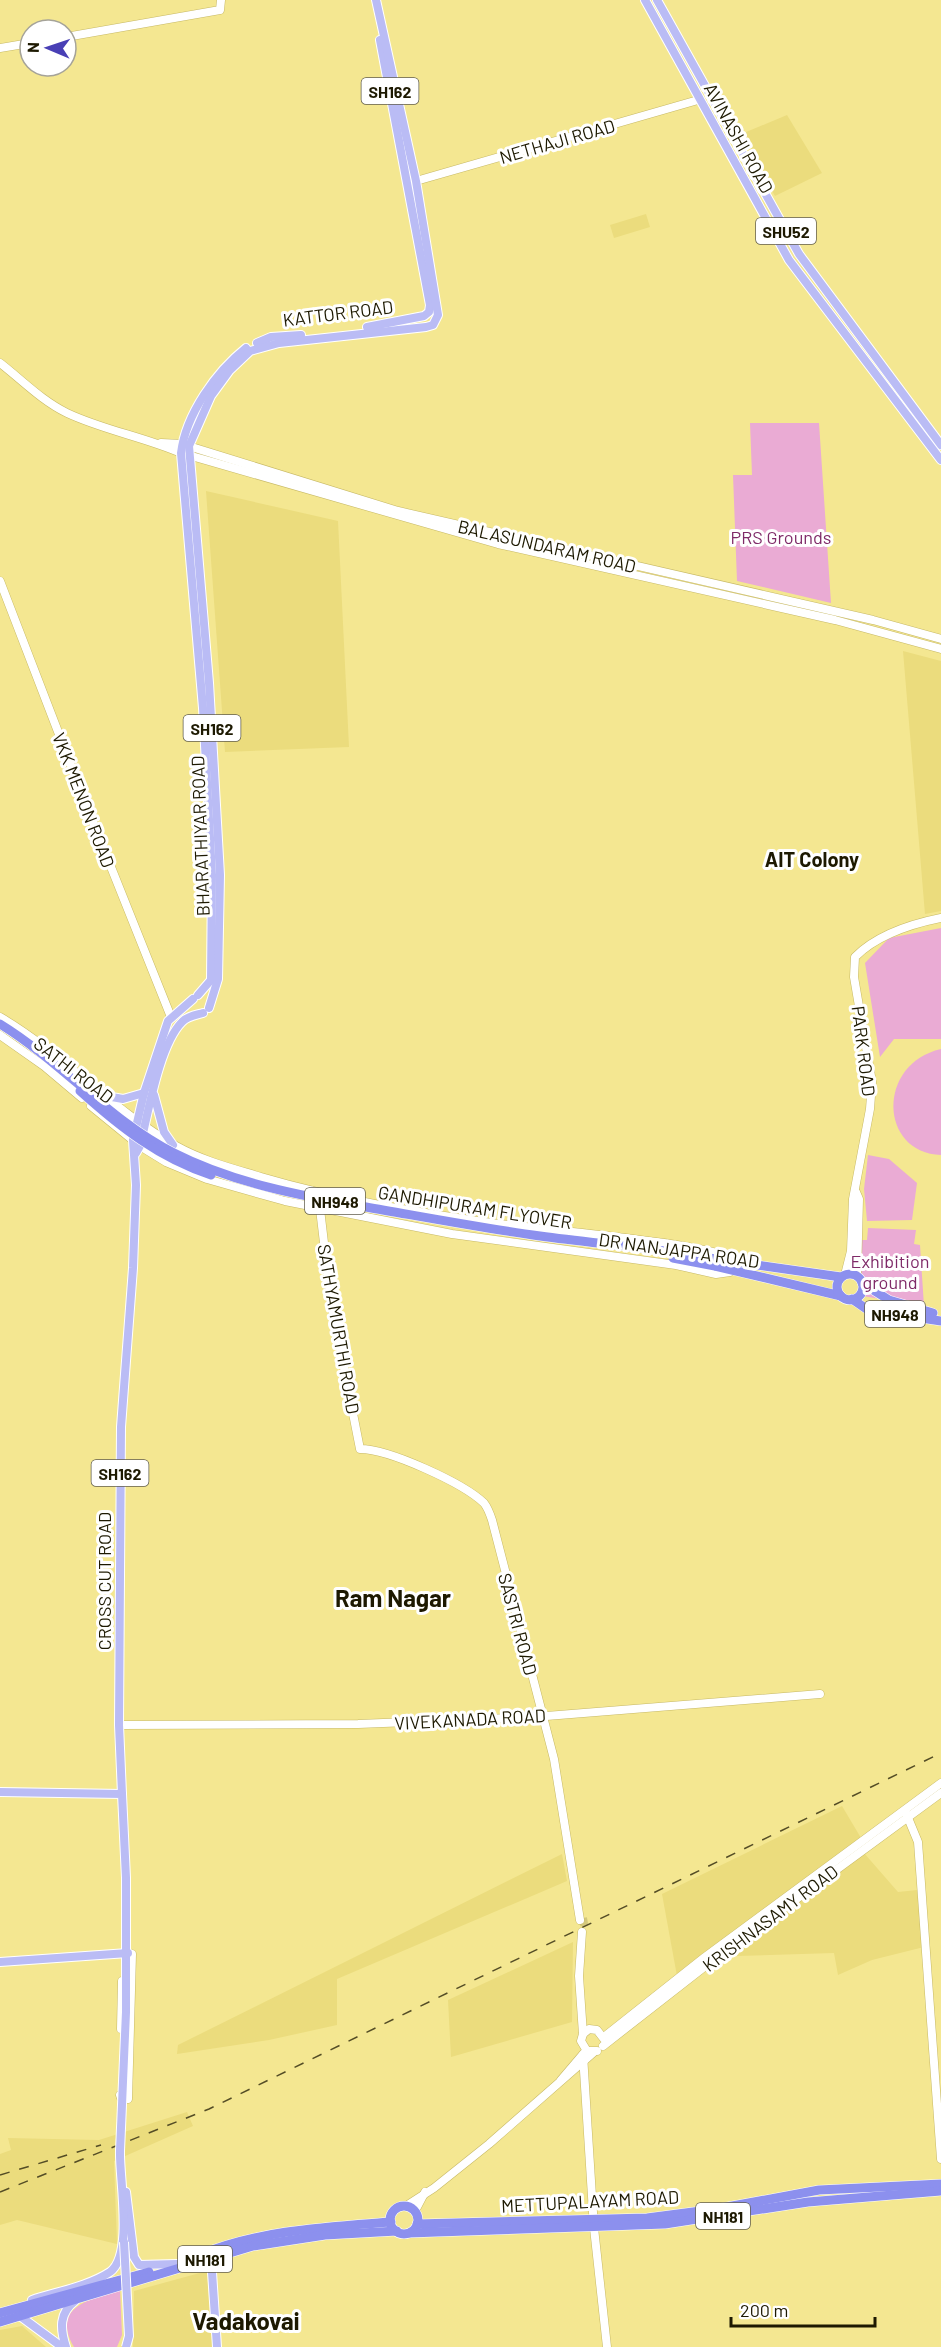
<svg xmlns="http://www.w3.org/2000/svg" width="941" height="2347" font-family="Barlow,sans-serif">
  <rect width="100%" height="100%" fill="#f4e791"/>
  <g fill="#ebdc7d">
    <path d="M787,115l35,58 -47,23 -36,-61z"/>
    <path d="M646,214l4,13 -36,11 -4,-13z"/>
    <path d="M206,491l132,30 11,226 -124,5z"/>
    <path d="M903,651l38,10v250l-16,3z"/>
    <path d="M842,1806l19,32 -184,138 -15,-82z"/>
    <path d="M864,1853l34,39 19,-2 7,57 -52,13 -34,15 -4,-22 -97,3 -1,-9z"/>
    <path d="M562,1854l5,27 -230,98v46l-68,15 -92,14 1,-9z"/>
    <path d="M573,1942l-1,80 -121,35 -3,-57z"/>
    <path d="M187,2112l6,14 -79,35 3,83 -100,-24 -17,5v-71l11,-4 -3,-12 91,2z"/>
    <path d="M207,2271l6,76h-80l1,-56z"/>
    <path d="M22,2326l24,21h-46v-17z"/>
  </g>
  <g fill="#eaabd4">
    <path d="M750,423h69l12,180 -94,-22 -4,-106h19z"/>
    <path d="M941,928v111h-47l-14,18 -15,-94 24,-25z"/>
    <path d="M941,1049v106c-62,-2 -65,-91 0,-106z"/>
    <path d="M868,1155l21,4 28,24 -5,37 -45,1 -3,-32z"/>
    <path d="M868,1228l48,2 -2,14 6,1 4,61 -62,-10 -3,-10 1,-46h7z"/>
    <path d="M120,2290l2,45 -5,12h-43c-23,-41 16,-47 46,-57z"/>
  </g>
  <g fill="none" stroke-linecap="round" stroke-linejoin="round">
    <path stroke="#d4c87b" stroke-width="8" stroke-dasharray="8 4" stroke-linecap="butt" d="M583,1918l2,11"/>
    <g stroke="#c7b965" stroke-width="9">
      <g id="secondary">
        <path d="M66,37l154,-27 1,-10"/>
        <path d="M0,48l30,-5"/>
        <path d="M416,181l282,-81"/>
        <path d="M0,363c22,17 42,38 67,50 36,17 77,24 114,40l317,91 337,76 106,29"/>
        <path d="M161,443l21,1 216,67 475,109 68,19"/>
        <path d="M0,581l87,226 84,210"/>
        <path d="M0,1017c63,37 112,93 176,129 27,15 55,22 85,31 75,22 154,35 231,46 39,6 231,20 249,40"/>
        <path d="M0,1035l44,31 38,32"/>
        <path d="M91,1106l49,40 26,16 41,17 78,22 167,33 224,31 40,9 14,-2"/>
        <path d="M312,1191l8,18 11,93 29,147c29,0 103,34 124,54 4,5 6,11 8,17l62,239 26,161"/>
        <path d="M856,1192l3,7 -2,77"/>
        <path d="M845,1275l6,-24 2,-52 17,-90 2,-27 -18,-105 1,-20c22,-22 56,-33 86,-39"/>
        <path d="M119,1725l239,-1 176,-7 286,-23"/>
        <path d="M906,1813l12,29 23,317"/>
        <path d="M582,1932l-3,44 4,58 -2,7 6,10h10"/>
        <path d="M121,2029l1,-48"/>
        <path d="M583,2034l6,-5 8,1 7,9"/>
        <path d="M604,2037l101,-80 236,-174"/>
        <path d="M603,2046l105,-82 233,-171"/>
        <path d="M583,2055l11,173 13,119"/>
        <path d="M561,2080l23,-27"/>
        <path d="M120,2095l1,3 7,1 4,-145 -4,-1"/>
        <path d="M406,2206l28,-18 55,-44 105,-92"/>
        <path d="M415,2211l10,-19"/>
      </g>
    </g>
    <g stroke="#fff" stroke-width="10">
      <g id="primary">
        <path d="M645,0l144,260 152,200"/>
        <path d="M657,0l142,254 142,191"/>
        <path d="M367,327l57,-11 5,-4 1,-7 -50,-265"/>
        <path d="M257,343l14,-6 30,-2"/>
        <path d="M198,995l13,-15 1,-105 -9,-167 -22,-255c5,-39 35,-81 65,-105"/>
        <path d="M209,1008l9,-29 2,-104 -11,-192 -20,-237 22,-50 19,-26 20,-19 29,-8 147,-16 7,-2 5,-10 -22,-134 -40,-181"/>
        <path d="M154,1095l10,37 9,13"/>
        <path d="M106,1096l17,3 21,-6"/>
        <path d="M136,1153l4,-7c8,-32 19,-101 42,-124 5,-6 14,-7 21,-9"/>
        <path d="M0,1792l122,2 4,84v134"/>
        <path d="M122,1794l-3,-69 2,-298 12,-159 3,-83 -3,-45 11,-47 24,-72 25,-22"/>
        <path d="M0,1962l128,-9"/>
        <path d="M126,2192l8,65 5,8 38,-1"/>
        <path d="M211,2257l6,90"/>
        <path d="M32,2300c24,-8 57,-14 78,-28 24,-17 9,-94 10,-121"/>
        <path d="M20,2316l42,31"/>
        <path d="M66,2347c-6,-18 -7,-34 9,-46"/>
      </g>
    </g>
    <g stroke="#fff" stroke-width="10">
      <g id="highway">
        <path d="M715,1259l126,18"/>
        <path d="M715,1266l126,30"/>
        <circle cx="850" cy="1287" r="13"/>
        <path d="M862,1283l27,17 44,13"/>
        <path d="M852,1299l16,11 73,11"/>
        <circle cx="404" cy="2220" r="14"/>
        <path d="M417,2224l230,-6 69,-9 103,-19 122,-6"/>
        <path d="M409,2233l256,-9 143,-22 133,-11"/>
        <path d="M202,2254c58,-24 126,-27 189,-32"/>
        <path d="M0,2313l149,-41"/>
        <path d="M0,2322l253,-76 72,-11 72,-4"/>
      </g>
    </g>
    <use href="#secondary" stroke="#fff" stroke-width="8"/>
    <use href="#primary" stroke="#babcf5" stroke-width="8"/>
    <use href="#highway" stroke="#8c90ee" stroke-width="9"/>
    <g stroke="#544d26" stroke-width="1.5" stroke-dasharray="10 10" stroke-linecap="butt">
      <path d="M0,2175l101,-30"/>
      <path d="M0,2192l209,-83 732,-356"/>
    </g>
    <g stroke="#fff" stroke-width="10" stroke-linecap="butt">
      <g id="primary-bridge">
        <path d="M120,2151l6,-139"/>
        <path d="M124,2242l5,94 -3,11"/>
      </g>
    </g>
    <g stroke="#fff" stroke-width="10" stroke-linecap="butt">
      <g id="highway-bridge">
        <path d="M0,1024c62,38 110,97 174,129 59,30 128,43 192,54 58,10 116,21 174,29 59,8 117,12 175,23"/>
        <path d="M80,1091c40,36 79,67 131,84"/>
        <path d="M673,1258l42,8"/>
      </g>
    </g>
    <use href="#primary-bridge" stroke="#babcf5" stroke-width="8"/>
    <use href="#highway-bridge" stroke="#8c90ee" stroke-width="9"/>
  </g>
  <g text-anchor="middle" dominant-baseline="central" stroke-width="6" stroke-linejoin="round" paint-order="stroke">
    <g fill="#fff" stroke="#615e4d" stroke-width="1.5">
      <rect x="361.5" y="78" width="57" height="26" rx="4.5"/>
      <rect x="756" y="218" width="60" height="26" rx="4.5"/>
      <rect x="183.5" y="715" width="57" height="26" rx="4.5"/>
      <rect x="305" y="1188" width="60" height="26" rx="4.5"/>
      <rect x="865" y="1301" width="60" height="26" rx="4.5"/>
      <rect x="91.5" y="1460" width="57" height="26" rx="4.5"/>
      <rect x="696" y="2203" width="54" height="26" rx="4.5"/>
      <rect x="178" y="2246" width="54" height="26" rx="4.5"/>
    </g>
    <g font-size="16" font-weight="bold" fill="#1d1901">
      <text x="390" y="91">SH162</text>
      <text x="786" y="231">SHU52</text>
      <text x="212" y="728">SH162</text>
      <text x="335" y="1201">NH948</text>
      <text x="895" y="1314">NH948</text>
      <text x="120" y="1473">SH162</text>
      <text x="723" y="2216">NH181</text>
      <text x="205" y="2259">NH181</text>
    </g>
    <g font-size="18" fill="#1d1901" stroke="#fff">
      <text transform="translate(739 138) rotate(61)">AVINASHI ROAD</text>
      <text transform="translate(557 141) rotate(-16)">NETHAJI ROAD</text>
      <text transform="translate(338 313) rotate(-7)">KATTOR ROAD</text>
      <text transform="translate(547 546) rotate(13)">BALASUNDARAM ROAD</text>
      <text transform="translate(84 800) rotate(69)">VKK MENON ROAD</text>
      <text transform="translate(200 836) rotate(-92)">BHARATHIYAR ROAD</text>
      <text transform="translate(864 1051) rotate(83)">PARK ROAD</text>
      <text transform="translate(74 1070) rotate(38)">SATHI ROAD</text>
      <text transform="translate(475 1207) rotate(9)">GANDHIPURAM FLYOVER</text>
      <text transform="translate(679 1250) rotate(8)">DR NANJAPPA ROAD</text>
      <text transform="translate(339 1329) rotate(80)">SATHYAMURTHI ROAD</text>
      <text transform="translate(104 1581) rotate(-90)">CROSS CUT ROAD</text>
      <text transform="translate(518 1624) rotate(75)">SASTRI ROAD</text>
      <text transform="translate(470 1719) rotate(-3)">VIVEKANADA ROAD</text>
      <text transform="translate(770 1918) rotate(-37)">KRISHNASAMY ROAD</text>
      <text transform="translate(590 2201) rotate(-3)">METTUPALAYAM ROAD</text>
    </g>
    <g font-size="18" fill="#7f2a68" stroke="#fff">
      <text x="781" y="537">PRS Grounds</text>
      <text x="890" y="1261">Exhibition<tspan x="890" dy="21">ground</tspan></text>
    </g>
    <g font-size="20" font-weight="bold" fill="#1d1901" stroke="#fff">
      <text x="812" y="859">AIT Colony</text>
    </g>
    <g font-size="24" font-weight="bold" fill="#1d1901" stroke="#fff">
      <text x="393" y="1597">Ram Nagar</text>
      <text x="246" y="2320">Vadakovai</text>
    </g>
  </g>
  <g transform="translate(48 48) rotate(272)"><circle r="28" fill="#ffffff" stroke="#a5a399" stroke-width="1.5"/>
  <path d="M0-4.5L10 22L0 15L-10 22Z" fill="#493fb5"/>
  <text y="-9" font-size="16" font-weight="bold" text-anchor="middle" fill="#1d1901">N</text>
  </g>
  <path d="M731 2317v9h144v-9" fill="none" stroke="#1d1901" stroke-width="3"/>
  <text x="740" y="2317" font-size="18" fill="#1d1901" stroke="#ffffff" stroke-width="4.5" paint-order="stroke">200 m</text>
</svg>
